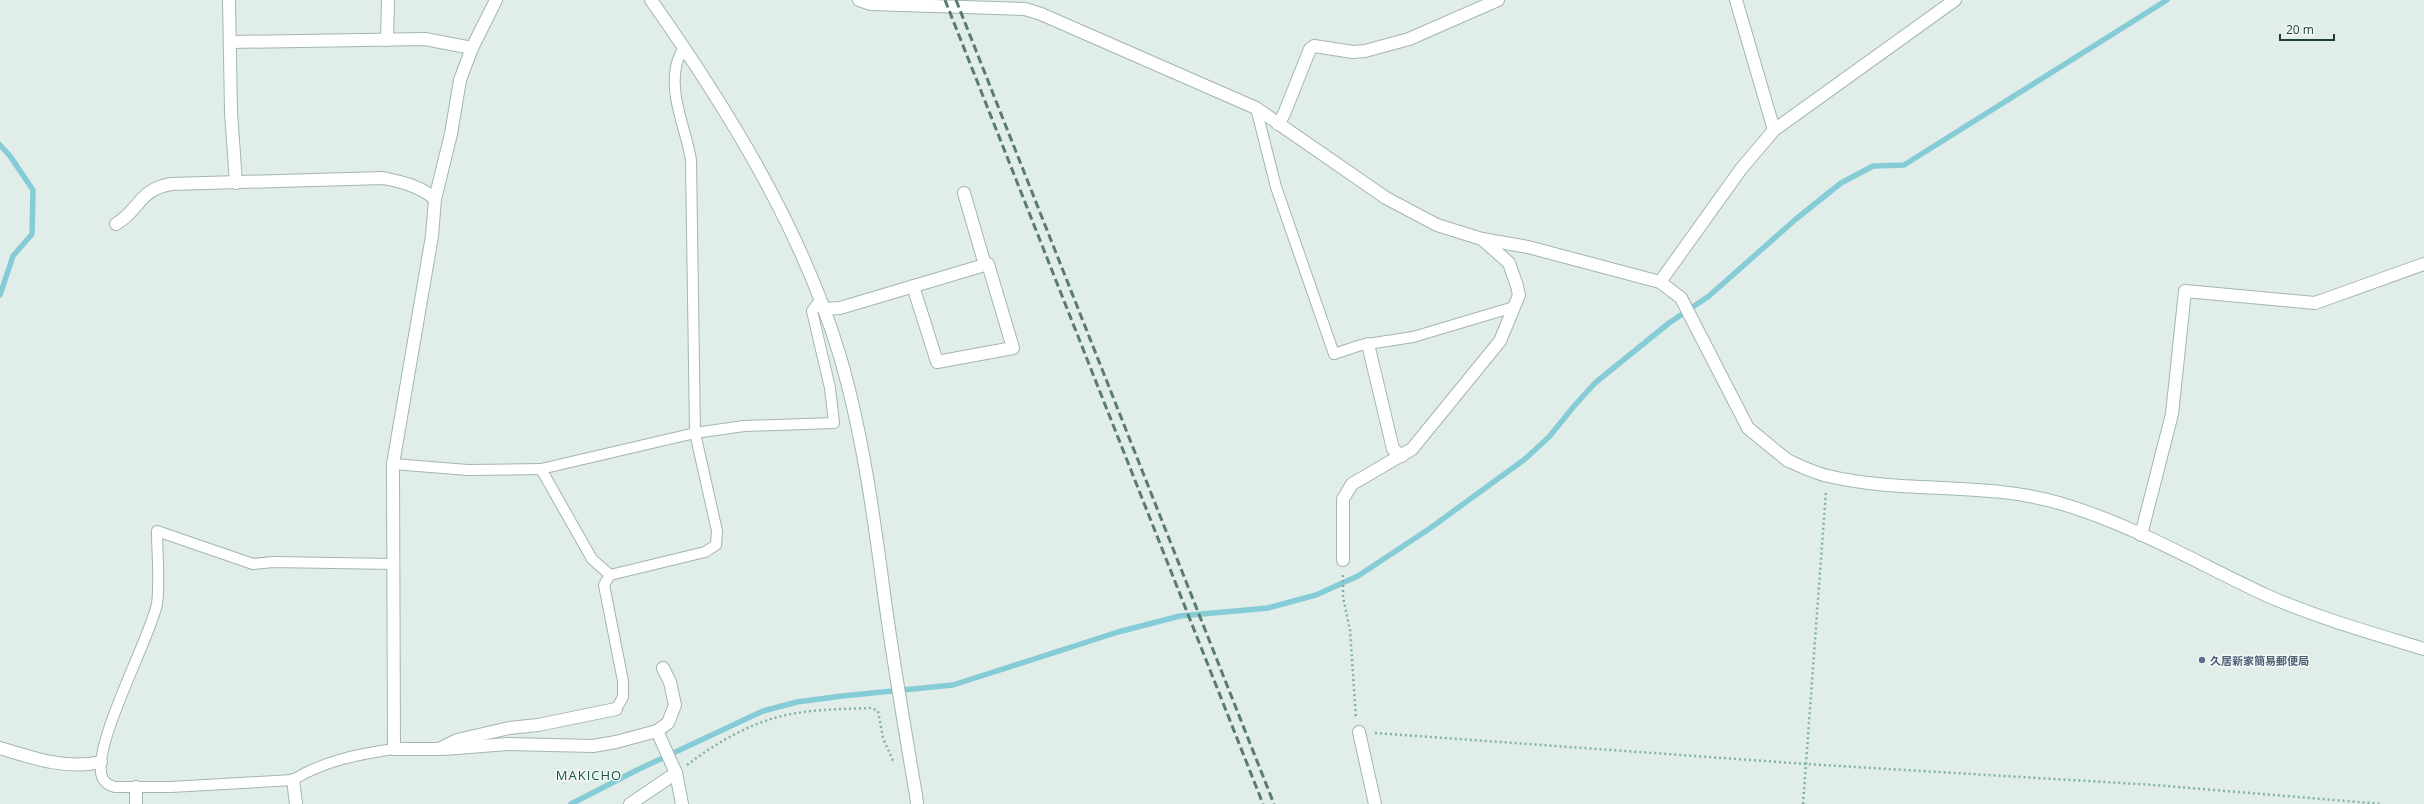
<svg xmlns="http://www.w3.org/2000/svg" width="2424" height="804" font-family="'Open Sans','Noto Sans JP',sans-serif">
  <rect width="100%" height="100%" fill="#e1ede8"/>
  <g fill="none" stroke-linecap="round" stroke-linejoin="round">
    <g stroke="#85ccd7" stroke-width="5.5">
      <path d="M0,145l10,11 23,34 -1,44 -19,22 -13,39"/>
      <path d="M571,804l66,-34 126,-59 34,-9 45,-6 111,-11 165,-53 62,-16 88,-8 48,-13 42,-19 71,-47 96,-70 24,-22 26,-32 20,-22 74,-60 40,-27 87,-77 45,-36 32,-17 31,-1 263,-165"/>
    </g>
    <g stroke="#a3b6af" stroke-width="12">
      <g id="lane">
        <path d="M1256,108l20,79 58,167 27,-9 52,-8 101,-30"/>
        <path d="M393,464l75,6 73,-1"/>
        <path d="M394,564l-121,-2 -20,2 -96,-33c0,22 3,51 0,73 -7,35 -69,148 -54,175 3,5 7,7 12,8h56l122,-7c30,-19 66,-26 101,-31"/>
        <path d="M610,575l-18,-16 -51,-90 154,-36 49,-7 90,-3 -4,-35 -18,-77 8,-11"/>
        <path d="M616,709l7,-12v-16l-19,-96 6,-10 95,-23 11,-7 1,-14 -22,-98 -4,-273c-5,-31 -21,-62 -15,-93 1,-7 5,-14 8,-20"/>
      </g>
    </g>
    <g stroke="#a3b6af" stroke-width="14">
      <g id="street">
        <path d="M229,0l2,112 5,71"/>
        <path d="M496,0l-24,48 -12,32 -9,54 -16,65 -3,37 -39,228 1,285h45l18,-9 52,-12 29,-3 78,-16"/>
        <path d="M651,0c76,108 149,226 188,353 24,81 35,165 46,248 9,65 20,130 31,194"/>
        <path d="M859,0l12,4 154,5 16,5 215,94 130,90 51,27 45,14 46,8 132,35 21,16 67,130 39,32"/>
        <path d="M1736,0l38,130"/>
        <path d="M387,40l1,-40"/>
        <path d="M231,42l194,-3 47,9"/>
        <path d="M1278,124l6,-10 26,-65 4,-3 39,6 12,-1 44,-12 89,-39"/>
        <path d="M964,193l21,72"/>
        <path d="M116,224c25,-15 22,-34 55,-40l212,-6c19,4 37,8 52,21"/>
        <path d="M1660,282l81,-113 33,-39 181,-130"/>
        <path d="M824,309l16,-1 148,-44 25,84 -76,14 -24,-76"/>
        <path d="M1368,344l25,105 9,7"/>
        <path d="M2141,535l31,-121 13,-123 130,12 109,-39"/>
        <path d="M1343,560v-61l9,-15 60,-35 88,-108 19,-46 -2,-9 -8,-23 -27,-24"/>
        <path d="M657,731l19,42 6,31"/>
        <path d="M1359,732l16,72"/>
        <path d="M0,748c32,10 67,22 101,14"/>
        <path d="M444,749l64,-5 85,2 23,-4 41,-11 11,-8 7,-18 -5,-23 -7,-14"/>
        <path d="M293,780l3,24"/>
        <path d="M136,787v17"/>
        <path d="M630,804l46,-31"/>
      </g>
    </g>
    <g stroke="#9fbab0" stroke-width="14">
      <g id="secondary">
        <path d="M1787,460c13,6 27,13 41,16 76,18 156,5 231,27 73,21 140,61 209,93 50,22 104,37 156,53"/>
        <path d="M916,795l1,9"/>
      </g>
    </g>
    <g stroke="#7fb3a2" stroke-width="2.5" stroke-dasharray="2 3" stroke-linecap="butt">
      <path d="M1343,575v22l7,33 6,89"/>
      <path d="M1375,733l431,31 348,21 228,19"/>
      <path d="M687,765c33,-25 70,-46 110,-52 24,-4 50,-4 74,-5l7,3 5,27 11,25"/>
      <path d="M1803,804l23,-313"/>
    </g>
    <use href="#lane" stroke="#fff" stroke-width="10"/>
    <use href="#street" stroke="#fff" stroke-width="12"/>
    <use href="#secondary" stroke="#fff" stroke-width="12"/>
    <g stroke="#5a7b71" stroke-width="3" stroke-dasharray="8 4" stroke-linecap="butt">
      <path d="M945,0l318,804"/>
      <path d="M956,0l318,804"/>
    </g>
  </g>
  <circle fill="#5c6f8a" stroke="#f2f9f6" stroke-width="1.5" cx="2202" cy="660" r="4"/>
  <g text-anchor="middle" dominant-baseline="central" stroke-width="3" stroke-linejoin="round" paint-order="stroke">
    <g font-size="11" font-weight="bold" fill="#4e5e75" stroke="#f2f9f6" text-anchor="start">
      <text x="2210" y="660">久居新家簡易郵便局</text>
    </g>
    <g font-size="13" letter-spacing="1" fill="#1a5344" stroke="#f2f9f6">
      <text x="589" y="775">MAKICHO</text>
    </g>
  </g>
  <path d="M2280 34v6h54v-6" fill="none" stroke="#204036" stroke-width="2"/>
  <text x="2286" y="34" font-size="12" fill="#204036" stroke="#f2f9f6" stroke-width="3" paint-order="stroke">20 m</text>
</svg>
